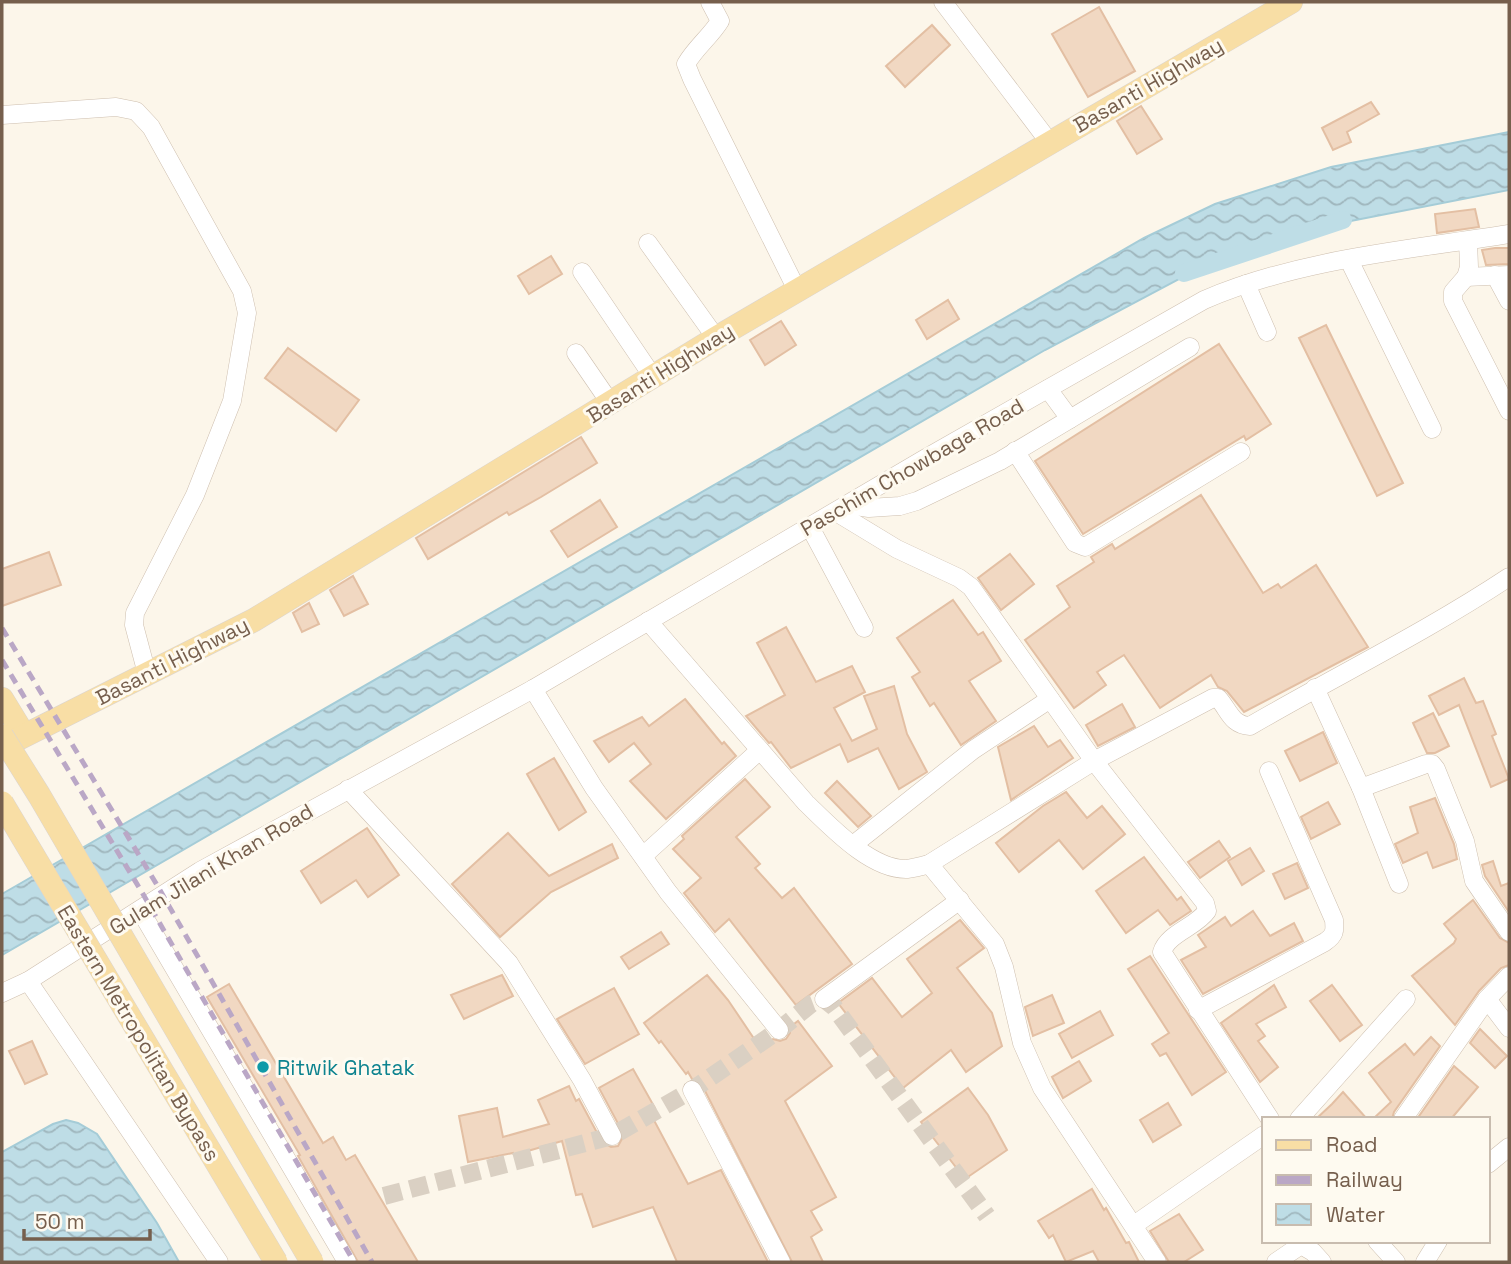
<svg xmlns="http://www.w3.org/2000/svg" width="1511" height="1264" font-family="'Space Grotesk',sans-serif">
  <defs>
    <pattern id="water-waves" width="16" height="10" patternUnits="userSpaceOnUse" patternTransform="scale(1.75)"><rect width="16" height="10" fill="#bedde6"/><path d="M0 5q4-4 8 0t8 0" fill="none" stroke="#9fb6bd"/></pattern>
  </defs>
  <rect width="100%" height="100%" fill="#fcf6ea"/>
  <g fill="url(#water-waves)" stroke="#a5ccd7" stroke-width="2">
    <path d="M1509,132v58l-194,38 -85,24 -185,98 -1043,605v-61l1142,-656 71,-34 116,-37z"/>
    <path d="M66,1120l12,3 19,11 60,89 22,39h-177v-110l51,-28z"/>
  </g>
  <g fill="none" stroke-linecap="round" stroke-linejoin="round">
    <path stroke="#bedde6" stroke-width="18" d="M1184,273l159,-53"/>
  </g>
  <g fill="#f1d8c2" stroke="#e3bfa3" stroke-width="2">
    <path d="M1099,7l36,64 -47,26 -36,-63z"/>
    <path d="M932,25l18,20 -45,42 -19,-21z"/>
    <path d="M1371,102l8,12 -32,18 4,10 -18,8 -11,-22z"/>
    <path d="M1141,106l21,33 -25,15 -20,-33z"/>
    <path d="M1475,209l4,18 -42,6 -2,-19z"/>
    <path d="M1495,248h14v16l-23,1 -4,-15z"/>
    <path d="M551,256l11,18 -33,20 -11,-18z"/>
    <path d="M948,300l11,19 -32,20 -11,-19z"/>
    <path d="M781,321l15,24 -31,20 -15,-25z"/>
    <path d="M1326,325l77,158 -26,13 -78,-158z"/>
    <path d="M1219,344l52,80 -25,16 -2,-4 -161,98 -48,-73z"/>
    <path d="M288,348l71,52 -23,31 -71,-53z"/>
    <path d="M581,437l16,26 -56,34 -32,18 -2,-3 -79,47 -12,-21z"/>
    <path d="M1201,495l62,98 15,-9 3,4 35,-23 52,82 -124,65 -17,-21 -9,-4 -7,-12 -51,33 -36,-53 -27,17 9,13 -32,23 -49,-68 45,-33 -13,-21 37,-24 -3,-5 21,-13 3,5z"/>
    <path d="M600,500l17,27 -49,30 -17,-26z"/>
    <path d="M49,552l12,33 -59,21v-37z"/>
    <path d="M1010,554l24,30 -33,26 -23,-32z"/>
    <path d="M353,576l15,28 -24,12 -14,-26z"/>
    <path d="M953,600l25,35 5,-3 18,29 -32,20 27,40 -35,24 -27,-42 -4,3 -18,-29 8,-5 -23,-34z"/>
    <path d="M309,603l10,21 -17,8 -9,-19z"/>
    <path d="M786,627l30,55 36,-16 13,26 -31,16 18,33 25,-12 -13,-33 30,-10 13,48 20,38 -28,17 -21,-41 -30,14 -8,-18 -49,24 -20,-26 -2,1 -23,-27 39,-21 -28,-52z"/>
    <path d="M1464,678l12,25 7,-2 13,33 -4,2 17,43 -18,8 -32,-82 -20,10 -10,-19z"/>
    <path d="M685,699l37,45 2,-2 12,14 -70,63 -36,-38 21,-17 -17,-21 -25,19 -15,-21 48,-24 7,9z"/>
    <path d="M1122,704l13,23 -37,19 -12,-21z"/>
    <path d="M1433,713l16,33 -14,7h-8l-14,-30z"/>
    <path d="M1034,726l14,21 12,-7 13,18 -62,42 -13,-53z"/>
    <path d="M1323,732l14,31 -37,18 -15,-30z"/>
    <path d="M554,758l32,54 -27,18 -32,-56z"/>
    <path d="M745,779l25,28 -34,30 24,27 -5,4 27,30 12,-10 58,76 -56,41 -67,-86 -14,13 -31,-39 17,-15 -28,-29 11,-10 -2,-3z"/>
    <path d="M837,781l34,35 -13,11 -33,-34z"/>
    <path d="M1066,792l21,26 15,-12 23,28 -42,35 -24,-29 -40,32 -23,-29 47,-37z"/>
    <path d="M1435,798l19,46 3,15 -24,9 -6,-16 -24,11 -8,-19 23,-11 -8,-26z"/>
    <path d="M1328,802l12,22 -29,15 -10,-22z"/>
    <path d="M367,828l32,47 -31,22 -12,-17 -35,23 -20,-32z"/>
    <path d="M508,833l41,43 63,-32 6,14 -67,34 -51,45 -48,-53z"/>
    <path d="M1219,841l11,16 -30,21 -12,-16z"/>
    <path d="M1250,848l14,23 -22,14 -14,-24z"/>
    <path d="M1144,857l33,43 4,-3 10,14 -21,14 -12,-15 -32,23 -30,-42z"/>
    <path d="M1493,861l8,25 8,-3v29l-24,-36 -3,-11z"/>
    <path d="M1297,863l11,25 -23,11 -12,-25z"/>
    <path d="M1473,900l27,38 9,5v22l-8,3 -22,23 -24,34 -43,-49 42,-33 2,-4 -12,-15z"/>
    <path d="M1253,911l17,25 24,-13 9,18 -100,53 -22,-34 25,-13 -8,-12 27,-18 6,9z"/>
    <path d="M960,920l24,28 -27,20 35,45 10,33 -36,26 -15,-22 -48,38 -65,-85 34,-25 30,39 30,-24 -25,-34z"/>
    <path d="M661,932l8,12 -40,25 -8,-12z"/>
    <path d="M1150,956l76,116 -34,23 -26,-42 -6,3 -8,-12 17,-11 -41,-64z"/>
    <path d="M502,975l11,21 -49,23 -13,-24z"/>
    <path d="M707,975l21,25 33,49 12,-10 7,2 6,-2 4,-6v-6l8,-6 34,45 -47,35 51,96 -25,14 11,19 -11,7 12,25h-31l-90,-177 -10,-6 -4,-7 -2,2 -25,-33 -2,2 -15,-20z"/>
    <path d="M229,984l94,159 10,-6 13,23 9,-5 63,107h-60l-60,-106 2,-1 -93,-158z"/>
    <path d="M1274,985l12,22 -30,17 9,12 -7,5 20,26 -18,15 -39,-59z"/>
    <path d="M1332,985l30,40 -22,16 -30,-40z"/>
    <path d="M614,988l25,46 -54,30 -28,-45z"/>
    <path d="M1052,995l12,28 -31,13 -8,-29z"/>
    <path d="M1100,1011l13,24 -41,23 -13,-24z"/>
    <path d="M1480,1029l27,27 -12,12 -25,-25z"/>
    <path d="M1431,1037l9,9 -46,66 -2,7h-19l18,-17 -22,-29 36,-29 9,11z"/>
    <path d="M32,1041l15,33 -22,10 -16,-33z"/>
    <path d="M1079,1061l12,20 -28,17 -11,-21z"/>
    <path d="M1454,1066l24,21 -27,32h-34z"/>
    <path d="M633,1069l22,39 -6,3 39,73 33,-14 47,92h-91l-24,-55 -60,20 -11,-33 -6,1 -14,-54 -48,14 -1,-2 -45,9 -9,-46 38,-8 6,29 46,-13 -11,-24 31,-14 7,15 3,-2 23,43 9,5 7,-1 5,-9 -1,-6 -23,-43z"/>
    <path d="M968,1088l20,27 19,35 -42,29 -44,-57z"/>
    <path d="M1343,1092l24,27h-51l16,-15z"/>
    <path d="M1168,1103l13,22 -28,17 -13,-22z"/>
    <path d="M1092,1189l12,21 2,-2 20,35 3,-1 10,20h-40l-6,-11 -27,11 -13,-27 -4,3 -11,-17z"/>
    <path d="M1179,1214l24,36 -19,12h-15l-19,-31z"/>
  </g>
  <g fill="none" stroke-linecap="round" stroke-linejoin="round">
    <path stroke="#dad0c3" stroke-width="18" stroke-dasharray="18 9" stroke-linecap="butt" d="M384,1196l228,-60 80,-46 87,-60 32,-26 13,-5 10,8 153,209"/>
    <g stroke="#cebfaf" stroke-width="19">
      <g id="minor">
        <path d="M710,2l10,19c-10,16 -24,26 -34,43l6,15 105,211"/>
        <path d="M943,2l107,141"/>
        <path d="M2,115l114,-8 20,4 15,16 91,164 5,22 -15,88 -37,94 -60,118 -1,12 13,49"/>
        <path d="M1468,241l1,26 -3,10 -13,15v9l56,110"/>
        <path d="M648,243l68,95"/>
        <path d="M1349,260l83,169"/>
        <path d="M582,272l71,105"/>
        <path d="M1495,275l14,26"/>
        <path d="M1466,277l43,-2"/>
        <path d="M1246,284l21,48"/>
        <path d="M576,353l35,51"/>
        <path d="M1048,389l22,30"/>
        <path d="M1015,451l60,92 10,4 156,-95"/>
        <path d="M849,505l20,3 31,-2 17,-5 83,-40 190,-114"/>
        <path d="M836,512l61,37 62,29 12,9 123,174 111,142 2,8c-11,16 -39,22 -45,41l108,167"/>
        <path d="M810,527l54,101"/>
        <path d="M648,621l158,182c25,24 65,67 101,66 8,-1 15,-3 22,-5l165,-103 119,-63h5c11,12 13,27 32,28 86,-50 176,-94 259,-149"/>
        <path d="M1315,688l46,100 38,96"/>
        <path d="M533,689l61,99 74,104 111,138"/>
        <path d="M1361,788l65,-24h6l4,5 29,72 9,40 35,51"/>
        <path d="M348,789l161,174 73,117 30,56"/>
        <path d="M853,845l120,-95 77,-51"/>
        <path d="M643,856l117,-106"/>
        <path d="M929,864l66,80 9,23 18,76 20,45 115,174"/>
        <path d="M140,910l207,352"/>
        <path d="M28,981l191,281"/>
        <path d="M2,993l26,-12 172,-110 333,-182 393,-231 278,-158c95,-41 204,-50 305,-66"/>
        <path d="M824,999l136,-99"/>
        <path d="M1487,999l22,29"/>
        <path d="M1198,1010l127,-68c10,-7 10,-11 9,-22l-65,-149"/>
        <path d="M692,1090l89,172"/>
        <path d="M1299,1119l107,-120"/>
        <path d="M1403,1119l84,-120 22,-23"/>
        <path d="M1488,1164l21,-17"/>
        <path d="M1134,1225l130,-90"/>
        <path d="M1377,1241l19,21"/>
        <path d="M1276,1262l25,-17 12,7 9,10"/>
        <path d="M1425,1262l13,-21"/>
      </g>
    </g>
    <g stroke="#dbd5d1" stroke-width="24">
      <g id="major">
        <path d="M2,699l22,36"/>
        <path d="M2,747l252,-127 462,-282 575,-336"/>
      </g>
    </g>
    <use href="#minor" stroke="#fff" stroke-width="18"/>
    <use href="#major" stroke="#f8dea5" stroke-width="23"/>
    <g stroke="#baa7c6" stroke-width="5" stroke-dasharray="10 7" stroke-linecap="butt">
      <path d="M2,628l155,257 215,377"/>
      <path d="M2,660l141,234 211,368"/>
    </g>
    <g stroke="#dbd5d1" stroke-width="24" stroke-linecap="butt">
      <g id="major-bridge">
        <path d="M2,736l37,59 273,467"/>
        <path d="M2,803l274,459"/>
      </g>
    </g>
    <use href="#major-bridge" stroke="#f8dea5" stroke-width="23"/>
  </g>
  <circle fill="#0f9aa8" stroke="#fefaf0" stroke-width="2.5" cx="263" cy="1067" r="7"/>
  <g text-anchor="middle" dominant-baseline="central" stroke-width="6" stroke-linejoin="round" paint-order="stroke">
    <g font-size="21" fill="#765f4d" stroke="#fefaf0">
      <text transform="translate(1148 85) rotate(-30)">Basanti Highway</text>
      <text transform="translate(660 373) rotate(-32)">Basanti Highway</text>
      <text transform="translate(912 467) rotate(-30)">Paschim Chowbaga Road</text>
      <text transform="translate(172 661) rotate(-27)">Basanti Highway</text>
      <text transform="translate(211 869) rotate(-31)">Gulam Jilani Khan Road</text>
      <text transform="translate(139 1033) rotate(59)">Eastern Metropolitan Bypass</text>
    </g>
    <g font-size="21" fill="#0d838f" stroke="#fefaf0" text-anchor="start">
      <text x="277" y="1067">Ritwik Ghatak</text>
    </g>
  </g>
  <rect width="1511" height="1264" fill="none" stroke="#765f4d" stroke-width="7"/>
  <rect x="1262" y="1117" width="228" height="126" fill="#fefaf0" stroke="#c8bcaf" stroke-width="2"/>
  <rect x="1276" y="1140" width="35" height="10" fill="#f8dea5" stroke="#c8bcaf" stroke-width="2"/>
  <text x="1326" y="1152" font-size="21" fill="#765f4d">Road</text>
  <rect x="1276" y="1175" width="35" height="10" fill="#baa7c6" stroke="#c8bcaf" stroke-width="2"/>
  <text x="1326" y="1187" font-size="21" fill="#765f4d">Railway</text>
  <rect x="1276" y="1204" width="35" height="21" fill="url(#water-waves)" stroke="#c8bcaf" stroke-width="2"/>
  <text x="1326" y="1222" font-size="21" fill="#765f4d">Water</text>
  <path d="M24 1229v10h126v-10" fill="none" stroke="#765f4d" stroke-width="3.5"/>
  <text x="35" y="1229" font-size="21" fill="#765f4d" stroke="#fefaf0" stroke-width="5" paint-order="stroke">50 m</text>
</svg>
